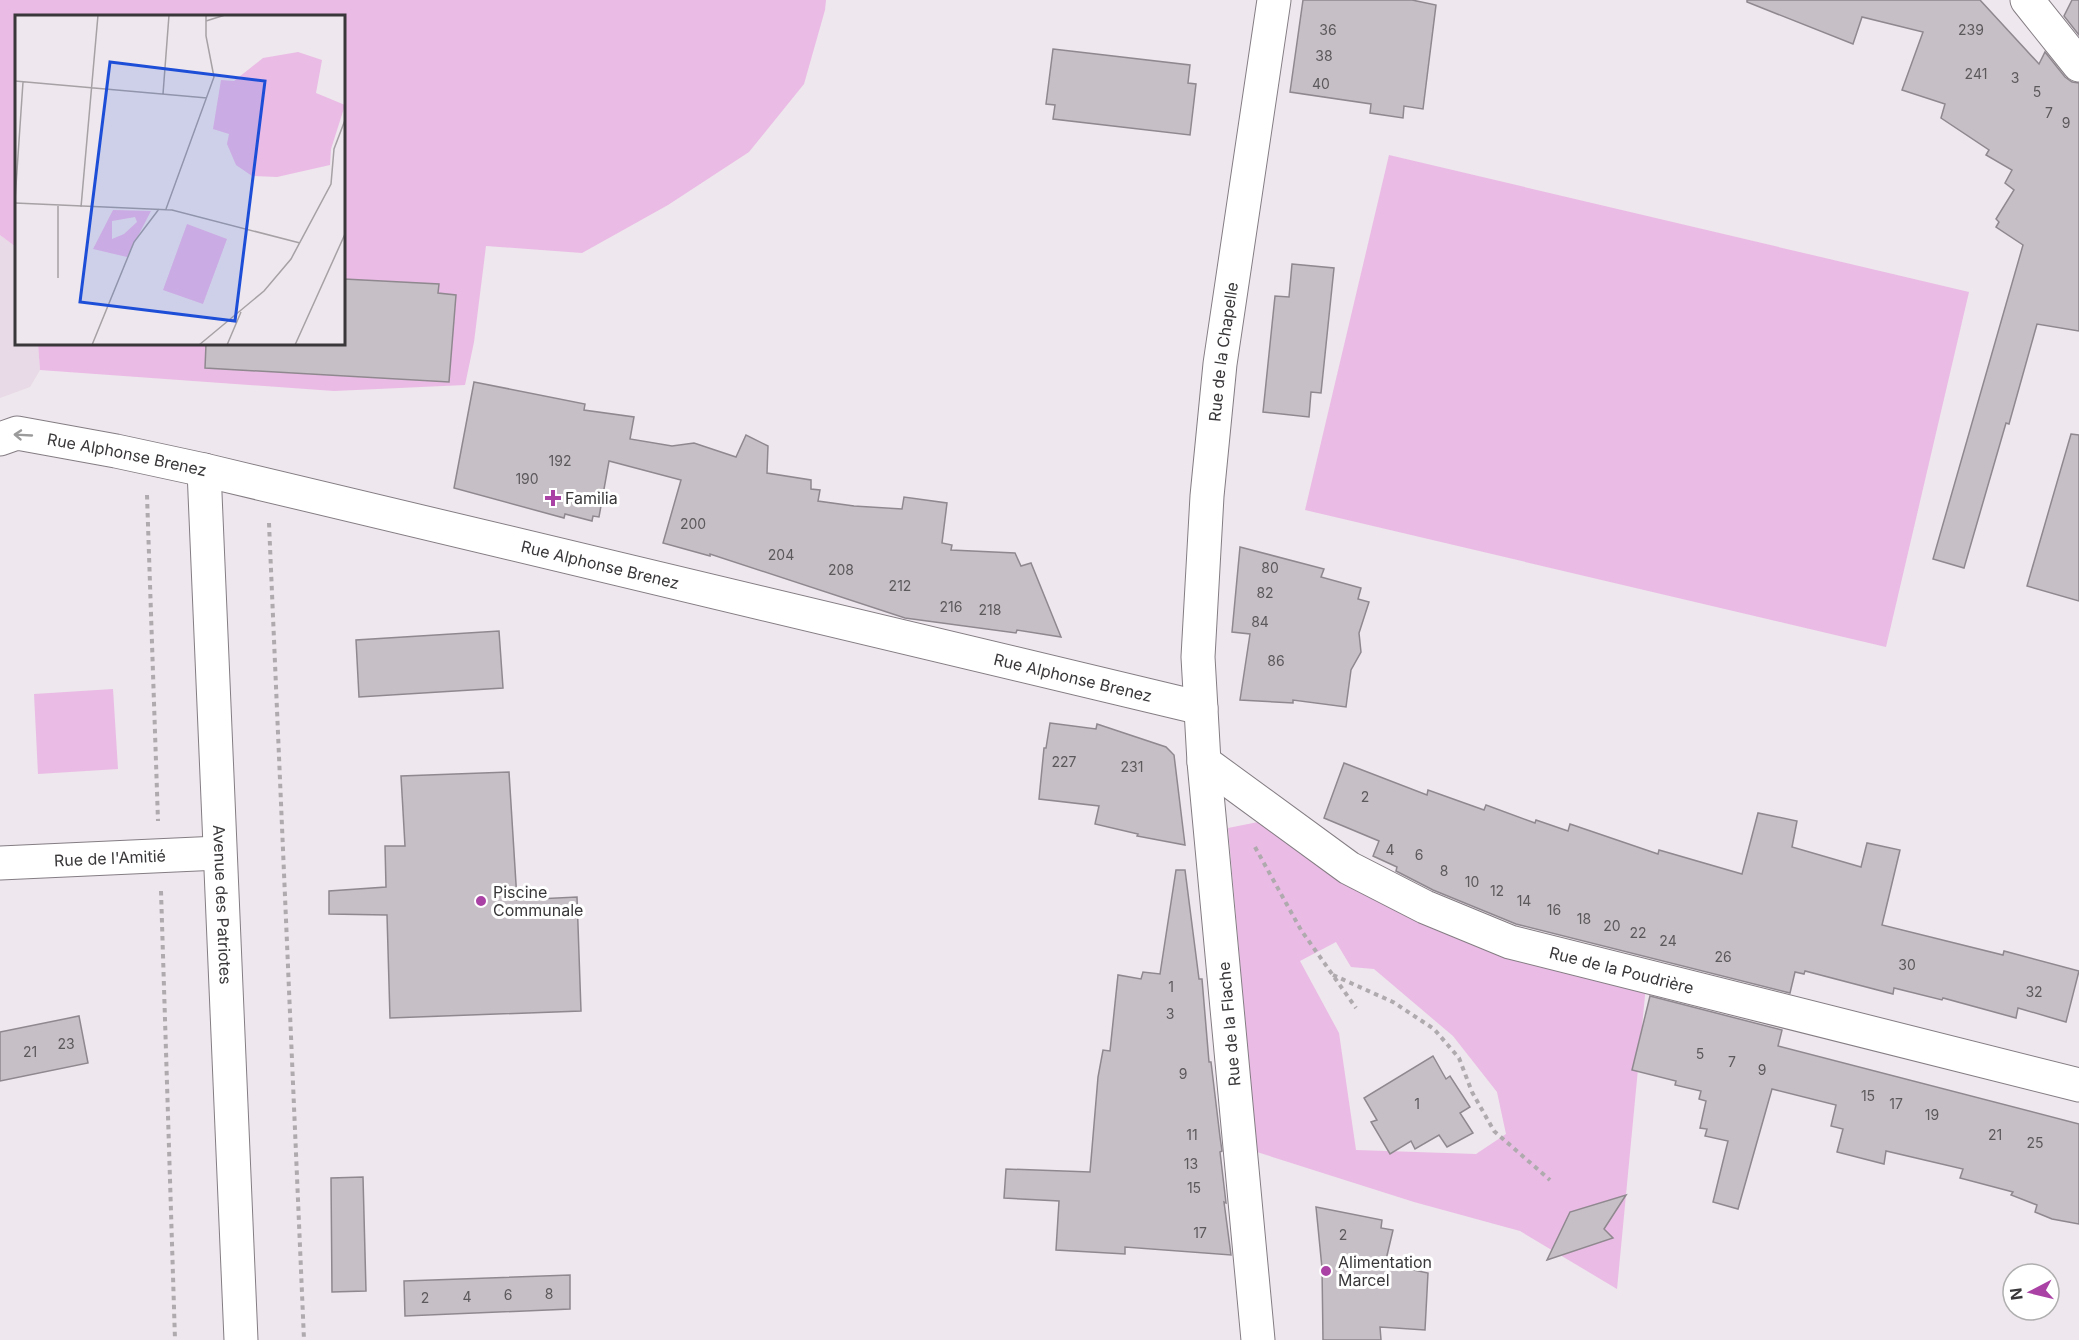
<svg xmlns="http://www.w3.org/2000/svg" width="2079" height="1340" font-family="Inter,sans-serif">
  <rect width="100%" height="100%" fill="#eee7ed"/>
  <path fill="#e8dae6" d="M0,235l16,12v97h22l2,26 -10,17 -30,11z"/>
  <g fill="#eabbe5" fill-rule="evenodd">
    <path d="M0,0h826l-1,10 -21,74 -55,68 -81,53 -86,48 -96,-7 -12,96 -9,43 -131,6 -294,-21 -2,-26h306v-328h-328v231l-16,-12z"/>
    <path d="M1389,155l580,137 -83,355 -581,-137z"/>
    <path d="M113,689l5,80 -80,5 -4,-80z"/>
    <path d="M1263,821l383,164 -29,304 -97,-58 -106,-29 -157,-50 -29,-324zM1336,942l15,25 23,2 79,67 44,56 9,42 -30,20 -120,-4 -17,-117 -39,-72z"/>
  </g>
  <g fill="#c6bfc5" stroke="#8f898f" stroke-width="1.5">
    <path d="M1303,0h109l24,5 -13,104 -19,-3 -1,12 -33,-5 1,-9 -81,-12z"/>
    <path d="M1747,0h233l59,64 6,-12 20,25 7,5 7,1v248l-42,-7 -28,100 -3,-1 -42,145 -31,-9 90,-314 -27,-18 3,-5 -3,-3 18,-29 -9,-7 7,-13 -26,-15 3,-5 -48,-32 4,-14 -43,-14 21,-58 -61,-15 -9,27 -106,-42z"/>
    <path d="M2072,0h7v35l-15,-19z"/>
    <path d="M1053,49l137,16 -2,18 8,1 -6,51 -137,-16 2,-14 -9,-1z"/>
    <path d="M1292,264l42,4 -13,125 -10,-1 -2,25 -46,-5 12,-116 14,1z"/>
    <path d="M344,279l95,5 -1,9 18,2 -7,87 -244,-14 1,-24h138z"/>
    <path d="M474,382l111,22 -1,6 50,7 -4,22 42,7 22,-3 42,14 10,-22 22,11 -1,27 44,7v9l9,1 -2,11 36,5 48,3 2,-12 43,6 -5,40 10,2 -1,5 64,3 6,13 10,-3 30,74 -44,-7 -1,3 -111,-15 -195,-64v2l-47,-13 18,-63 -72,-19 -10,56 -6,-1 -1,5 -27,-7 -1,4 -110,-30z"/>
    <path d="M2071,434l8,1v166l-52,-15z"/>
    <path d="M1240,547l84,22 -3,8 40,11 -3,11 11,3 -10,31 2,19 -10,18 -5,37 -53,-7v3l-53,-3 10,-66 -18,-2z"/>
    <path d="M499,631l4,57 -144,9 -3,-57z"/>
    <path d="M1050,723l46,6 1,-5 69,23 8,8 11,90 -48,-9 1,-2 -43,-10 4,-18 -60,-7 5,-51h2z"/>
    <path d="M1344,763l83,32 1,-5 56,20 2,-5 49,18 1,-3 32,11 2,-7 88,30 1,-4 83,24 16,-61 39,8 -5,26 69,20 6,-24 33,7 -18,75 121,30 1,-4 75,20 -13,51 -48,-14 -2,10 -73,-20 -1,2 -48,-12 -1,6 -88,-23 -1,3 -9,-2 -5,21 -274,-69 -83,-34 -37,-19 1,-4 -24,-11 6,-15 -55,-23z"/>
    <path d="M509,772l8,128 60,-3 4,114 -191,7 -3,-103 -58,-1v-23l57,-4 -1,-41h20l-4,-70z"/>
    <path d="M1176,870h9l14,109h3l7,83h2l9,75 2,14 -2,1 6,51 -2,-1 7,53 -106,-8v7l-69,-4 3,-49 -55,-3 2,-29 84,3 8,-95 5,-27 7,1 8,-76 23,4 2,-7 17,2z"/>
    <path d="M1650,996l132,34 -4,16 301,78v100l-27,-5 -17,-7 2,-7 -26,-10 2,-3 -53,-14 3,-9 -77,-18 -2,13 -47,-12 6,-23 -12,-3 5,-21 -64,-16 -34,120 -25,-7 15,-61 -23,-5 2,-7 -7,-1 6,-27 -7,-2 2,-8 -26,-6 1,-4 -44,-11z"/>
    <path d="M79,1016l9,47 -88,18v-49z"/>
    <path d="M1433,1056l13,23 4,-3 20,31 -10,6 13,20 -26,14 -8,-12 -24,14 -4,-8 -21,13 -19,-32 6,-2 -13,-22z"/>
    <path d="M363,1177l3,114 -34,1 -1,-114z"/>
    <path d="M1626,1195l-22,34 9,9 -66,22 23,-48z"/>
    <path d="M1316,1207l66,13 -1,8 12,2 -8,34 43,9 -3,57 -45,-3 1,13h-58l-1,-72z"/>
    <path d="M570,1275v34l-165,7 -1,-35z"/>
  </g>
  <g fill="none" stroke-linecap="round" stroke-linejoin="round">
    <g stroke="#847d83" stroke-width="35">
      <g id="street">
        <path d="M2027,0l52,65"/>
        <path id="s1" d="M0,439l17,-6 99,18 88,19 997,238"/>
        <path id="s2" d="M204,470l37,870"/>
        <path id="s3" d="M1204,762l145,106 76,39 85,35 569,143"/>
        <path id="s4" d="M0,863l219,-10"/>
        <path id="s5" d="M1258,1340l-54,-578 -6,-105 9,-161 13,-132 54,-364"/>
      </g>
    </g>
    <g stroke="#afaaae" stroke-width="4" stroke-dasharray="4.5 4.5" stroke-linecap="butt">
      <path d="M147,495l11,326"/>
      <path d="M269,523l35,817"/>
      <path d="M1255,847l46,83 55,78"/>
      <path d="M161,891l14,449"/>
      <path d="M1333,975l60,27 41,27 25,29 13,34 22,39 56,49"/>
    </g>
    <use href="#street" stroke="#fff" stroke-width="33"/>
  </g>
  <defs><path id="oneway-shaft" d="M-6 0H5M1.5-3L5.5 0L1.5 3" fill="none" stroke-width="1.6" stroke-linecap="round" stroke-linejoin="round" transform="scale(1.5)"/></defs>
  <use stroke="#9c9b9c" href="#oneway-shaft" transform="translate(23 435) rotate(-177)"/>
  <g fill="#aa42a5" stroke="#fff" stroke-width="2">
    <path d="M550 489h6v6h6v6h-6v6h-6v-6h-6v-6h6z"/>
    <circle cx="481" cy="901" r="6"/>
    <circle cx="1326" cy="1271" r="6"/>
  </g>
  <g text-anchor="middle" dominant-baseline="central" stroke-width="6" stroke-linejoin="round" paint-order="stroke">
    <g font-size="14" fill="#5c595c">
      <text x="1328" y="29">36</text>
      <text x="1971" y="29">239</text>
      <text x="1324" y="55">38</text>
      <text x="1976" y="73">241</text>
      <text x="2015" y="77">3</text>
      <text x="1321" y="83">40</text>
      <text x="2037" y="91">5</text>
      <text x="2049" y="112">7</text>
      <text x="2066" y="122">9</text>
      <text x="560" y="460">192</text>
      <text x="527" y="478">190</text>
      <text x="693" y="523">200</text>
      <text x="781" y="554">204</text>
      <text x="1270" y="567">80</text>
      <text x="841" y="569">208</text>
      <text x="900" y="585">212</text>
      <text x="1265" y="592">82</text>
      <text x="951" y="606">216</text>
      <text x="990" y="609">218</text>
      <text x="1260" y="621">84</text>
      <text x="1276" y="660">86</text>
      <text x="1064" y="761">227</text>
      <text x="1132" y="766">231</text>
      <text x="1365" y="796">2</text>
      <text x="1390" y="849">4</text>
      <text x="1419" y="854">6</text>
      <text x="1444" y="870">8</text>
      <text x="1472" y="881">10</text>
      <text x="1497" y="890">12</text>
      <text x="1524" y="900">14</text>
      <text x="1554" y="909">16</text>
      <text x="1584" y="918">18</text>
      <text x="1612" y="925">20</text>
      <text x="1638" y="932">22</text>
      <text x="1668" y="940">24</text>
      <text x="1723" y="956">26</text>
      <text x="1907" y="964">30</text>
      <text x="1171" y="986">1</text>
      <text x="2034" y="991">32</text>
      <text x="1170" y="1013">3</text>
      <text x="66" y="1043">23</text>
      <text x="30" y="1051">21</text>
      <text x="1700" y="1053">5</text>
      <text x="1732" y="1061">7</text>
      <text x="1762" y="1069">9</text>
      <text x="1183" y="1073">9</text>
      <text x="1868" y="1095">15</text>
      <text x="1417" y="1103">1</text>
      <text x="1896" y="1103">17</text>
      <text x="1932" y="1114">19</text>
      <text x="1192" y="1134">11</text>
      <text x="1995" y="1134">21</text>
      <text x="2035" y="1142">25</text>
      <text x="1191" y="1163">13</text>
      <text x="1194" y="1187">15</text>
      <text x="1200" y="1232">17</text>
      <text x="1343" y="1234">2</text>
      <text x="549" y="1293">8</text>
      <text x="508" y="1294">6</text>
      <text x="467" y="1296">4</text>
      <text x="425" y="1297">2</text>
    </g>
    <g font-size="16" fill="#393739" stroke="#fff">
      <text stroke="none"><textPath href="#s5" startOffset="992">Rue de la Chapelle</textPath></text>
      <text stroke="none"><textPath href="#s1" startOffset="130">Rue Alphonse Brenez</textPath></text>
      <text stroke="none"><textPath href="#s1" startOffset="616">Rue Alphonse Brenez</textPath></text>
      <text stroke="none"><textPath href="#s1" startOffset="1102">Rue Alphonse Brenez</textPath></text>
      <text stroke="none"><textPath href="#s4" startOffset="110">Rue de l'Amitié</textPath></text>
      <text stroke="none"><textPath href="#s2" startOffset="435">Avenue des Patriotes</textPath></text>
      <text stroke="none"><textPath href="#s3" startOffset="472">Rue de la Poudrière</textPath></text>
      <text transform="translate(1229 1024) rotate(-95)">Rue de la Flache</text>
    </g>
    <g font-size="16" fill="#393739" stroke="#fff" text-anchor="start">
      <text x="565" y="498">Familia</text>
      <text x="493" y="892">Piscine<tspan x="493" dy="18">Communale</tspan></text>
      <text x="1338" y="1262">Alimentation<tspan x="1338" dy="18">Marcel</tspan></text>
    </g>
  </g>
  <g transform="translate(15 15)">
    <rect width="330" height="330" fill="#eee7ed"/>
    <path d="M283,37l24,8 -6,33 29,12 -14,44 -1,16 -53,12 -25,-1 -16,-11 -9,-21 2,-10 -16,-5 8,-49 13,1 29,-23zM98,195l38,1 -24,46 -34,-8zM120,202l2,5 -13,12 -12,5v-18zM172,209l40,15 -24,65 -40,-14z" fill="#eabbe5" fill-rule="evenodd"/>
    <path fill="none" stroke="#a6a1a5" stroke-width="1.5" d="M191,6l19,-6M0,66l192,17M148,79l6,-79M0,185l8,-118M0,188l157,7 128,33M43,191v72M66,192l17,-192M151,194l48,-132 -8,-41v-21M77,330l42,-103 25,-33M184,330l65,-54 27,-32 40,-75 3,-35 11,-29M212,330l14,-33M280,330l50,-111"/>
    <path fill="#1d4ed8" fill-opacity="0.15" stroke="#1d4ed8" stroke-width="3" d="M95,47l155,19 -30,240 -155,-19z"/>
    <rect width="330" height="330" fill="none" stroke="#393739" stroke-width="3"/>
  </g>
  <g transform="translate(2031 1292) rotate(263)"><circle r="28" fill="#ffffff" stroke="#b0afb0" stroke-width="1.5"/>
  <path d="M0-4.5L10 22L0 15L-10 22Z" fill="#aa42a5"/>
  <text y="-9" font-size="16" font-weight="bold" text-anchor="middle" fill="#393739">N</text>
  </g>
</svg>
